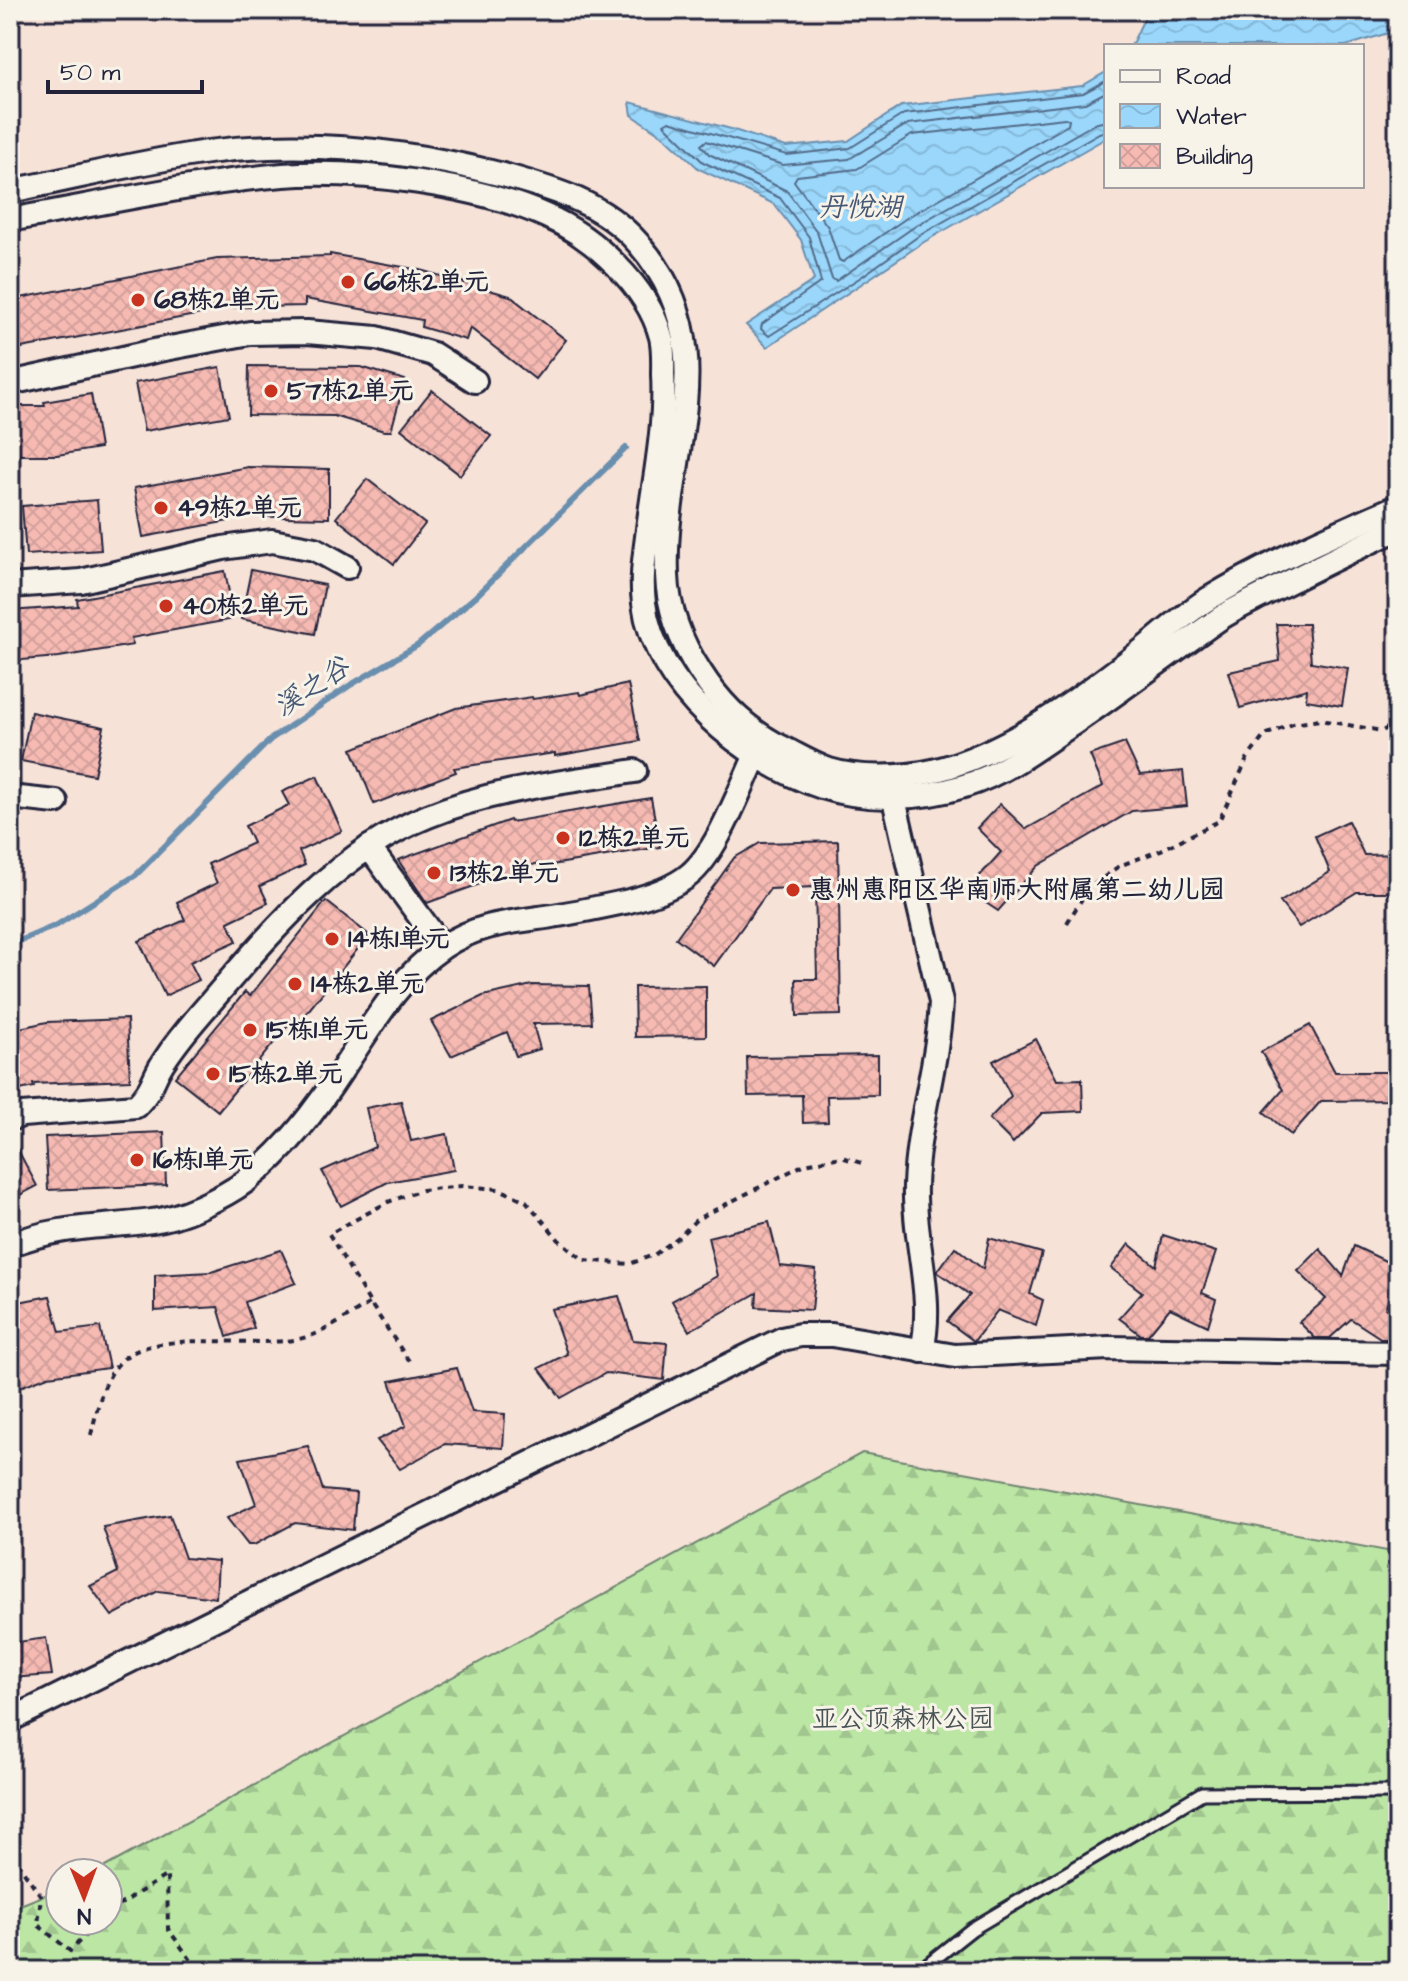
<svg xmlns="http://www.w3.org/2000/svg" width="1408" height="1981" font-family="'Architects Daughter','LXGW WenKai TC',sans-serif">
  <defs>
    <pattern id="forest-firs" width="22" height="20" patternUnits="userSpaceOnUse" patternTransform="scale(2)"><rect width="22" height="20" fill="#bbe6a4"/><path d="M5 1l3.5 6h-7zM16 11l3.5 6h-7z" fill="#a0c58e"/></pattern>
    <pattern id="water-waves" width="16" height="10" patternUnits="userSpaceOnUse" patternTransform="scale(2)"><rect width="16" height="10" fill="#9ad7fb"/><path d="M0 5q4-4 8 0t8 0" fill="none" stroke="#84b8d8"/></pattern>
    <pattern id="building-cross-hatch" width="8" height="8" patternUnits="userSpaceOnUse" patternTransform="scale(2)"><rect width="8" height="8" fill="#f6bab3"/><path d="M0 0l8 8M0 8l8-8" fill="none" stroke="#d3a09b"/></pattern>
  </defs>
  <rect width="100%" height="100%" fill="#f7e2d8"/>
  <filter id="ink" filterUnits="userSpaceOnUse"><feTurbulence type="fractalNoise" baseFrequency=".0125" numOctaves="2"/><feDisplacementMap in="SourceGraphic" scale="16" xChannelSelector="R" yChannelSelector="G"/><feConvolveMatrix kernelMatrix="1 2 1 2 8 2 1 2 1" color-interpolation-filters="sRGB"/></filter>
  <g filter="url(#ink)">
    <path fill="url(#forest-firs)" stroke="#6e8470" stroke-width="2" d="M862,1453l536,100v418h-1388v-62l50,-20v32h48v-48h-14z"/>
    <g fill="url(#water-waves)" stroke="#6a8fae" stroke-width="2">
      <path d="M1148,10h250v20l-52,16h-215z"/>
      <path d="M1106,72v66l-182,104 -157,105 -21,-22 68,-45 -13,-40 -27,-36 -75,-35 -33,-31 -34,-23 -2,-13 101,27 55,18 62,-6 53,-35 181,-20z"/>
    </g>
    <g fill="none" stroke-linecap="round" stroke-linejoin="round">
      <g stroke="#526a88" stroke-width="2">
        <path d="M1106,81l-23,12 -179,21 -54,34 -63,7 -118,-34 -5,3 39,38 77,36 29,39 12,45 -59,42 -1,5 8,7 92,-59 59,-42 179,-102 7,-2"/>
        <path d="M1106,92l-21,11 -177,21 -59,35 -66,6 -77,-24 -5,4 8,9 78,37 30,41 15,47 4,2 78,-54 180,-103 12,-3"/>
        <path d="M1065,118l4,2 -1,5 -160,92 -65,45 -4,-2 -11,-33 -34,-46 3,-5 60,-7 55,-34z"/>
      </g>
      <path stroke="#6a8fae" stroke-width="6" d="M10,945l47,-20 79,-50 135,-136 78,-53 69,-41 58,-49 150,-148"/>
    </g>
    <g fill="url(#building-cross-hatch)" stroke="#22223b" stroke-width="2">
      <path d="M330,254l90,16 90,26 56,44 -31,39 -65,-51 -4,12 -45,-13 1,-7 -117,-21v7l-100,2 1,5 -190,36 -6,-49 207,-41 113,-3z"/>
      <path d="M249,366l112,1 44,13 -14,51h-7l-50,-15 -86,-1z"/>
      <path d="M220,367l9,49 -85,15 -9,-48z"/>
      <path d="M432,390l59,46 -31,39 -59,-46z"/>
      <path d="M91,394l9,54 -43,7h-47v-49h35l-1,-4z"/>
      <path d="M248,467l81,2v49l-101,-2 1,5 -86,16 -9,-49z"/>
      <path d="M367,479l58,45 -31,40 -58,-46z"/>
      <path d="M97,500l4,50 -75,5 -4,-49z"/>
      <path d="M251,570l74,15 -10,49 -74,-15z"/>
      <path d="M225,571l9,48 -103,19 2,7 -74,12 -49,4v-50l68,-5 -1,-7z"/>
      <path d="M1276,624h32l3,38 37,6 -6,38 -36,-6 1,-11 -67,19 -11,-36 51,-11z"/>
      <path d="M628,684l12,57 -85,15v-3l-101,15 2,4 -82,32 -22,-55 104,-41 76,-11 1,2 46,-7 1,3z"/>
      <path d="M31,712l73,15 -10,48 -73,-14z"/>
      <path d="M1125,743l15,32 43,-4 4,35 -55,5 -94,55 -40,45 -31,-21 34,-38 -24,-24 23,-24 26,25 77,-43 -13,-31z"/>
      <path d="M317,776l25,55 -43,20 6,14 -45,21 8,17 -40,19 9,19 -47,21 9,18 -34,16 -26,-55 46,-21 -8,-18 40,-19 -9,-19 45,-21 -8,-17 44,-21 -7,-13z"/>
      <path d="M651,798l9,49 -121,20 -1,-4 -111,40 -29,-43 112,-40 1,2z"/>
      <path d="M1348,821l16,34 34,-1v38h-41l-58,35 -19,-25 50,-30 -15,-36z"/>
      <path d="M838,841l3,174 -44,1 -1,-37h21l-2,-92 -45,2 -56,77 -38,-28 58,-80 26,-15z"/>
      <path d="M326,901l43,34 -69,86 -5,-4 -77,94 -43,-34 70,-85 5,4z"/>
      <path d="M532,985l57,1 3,37 -59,1 7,25 -24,7 -9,-24 -56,24 -20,-35 52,-25z"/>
      <path d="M706,986v50l-71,1 -1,-50z"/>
      <path d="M127,1019l3,61 -97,4 1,3 -24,5v-62l37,-8z"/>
      <path d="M1310,1025l25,47h63v28l-77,1 -30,34 -27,-23 19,-22 -22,-38z"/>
      <path d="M1036,1039l21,41 25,-1 1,32 -41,2 -29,30 -24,-24 22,-23 -18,-35z"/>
      <path d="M878,1055v40l-51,1 1,26 -25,1 -1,-28 -54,1 -1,-39z"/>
      <path d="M401,1101l10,40 36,-7 7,36 -66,12 -47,24 -19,-35 53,-24 -9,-39z"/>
      <path d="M164,1132l2,53 -118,5 -3,-53z"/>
      <path d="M10,1135l27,51 -27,14z"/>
      <path d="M769,1222l11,44 36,4 -4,40 -56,-3 1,-14 -68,38 -17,-30 45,-25 -9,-39z"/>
      <path d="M1163,1235l53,17 -14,41 14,6 -8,27 -38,-18 -22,27h-7l-22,-17 23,-26 -31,-24 18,-24 27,22z"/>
      <path d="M989,1238l53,15 -12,41 13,6 -7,26 -38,-16 -24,31 -27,-20 23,-26 -33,-23 18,-25 28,22z"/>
      <path d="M1354,1246l44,21v16l-13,25 12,9 -10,22h-5l-31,-20 -21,19h-15l-16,-16 27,-23 -28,-28 22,-22 23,27z"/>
      <path d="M281,1250l15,33 -51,19 9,26 -27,9 -9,-30 -63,4v-36l56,-3z"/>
      <path d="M50,1296l10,36 40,-5 9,41 -61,8 -38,15v-45l10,-5 -7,-38z"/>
      <path d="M619,1296l14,44 34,3 -3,37 -58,-7 -45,25 -22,-30 28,-14 -16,-45z"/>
      <path d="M457,1368l15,44 33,2 -2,34 -58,-4 -45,25 -23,-29 29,-14 -16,-45z"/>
      <path d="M308,1446l15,44 33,3 -3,37 -58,-7 -41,22h-6l-21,-27 29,-14 -16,-45z"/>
      <path d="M170,1515l15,43 33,3 -2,37 -58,-7 -46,25 -22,-30 28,-14 -15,-45z"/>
      <path d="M46,1638l6,37 -42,3v-35z"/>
    </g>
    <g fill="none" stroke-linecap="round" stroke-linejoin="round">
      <g stroke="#22223b" stroke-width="17">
        <path id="lane" d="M919,1971l53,-42 230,-136 196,-1"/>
      </g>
      <g stroke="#22223b" stroke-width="28">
        <g id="street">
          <path d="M10,191c66,-13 132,-30 198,-39 99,-13 199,-2 295,23 50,14 99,27 135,68 92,104 24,213 29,332 1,35 15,69 34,98 21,33 49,59 84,76 14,7 29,16 44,21 29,9 74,8 104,1 77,-19 145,-71 207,-119 22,-17 44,-38 68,-53 60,-36 126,-65 190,-93"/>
          <path d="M10,220c90,-16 182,-37 273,-45 76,-6 194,10 263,41 47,20 102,71 115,121 3,12 2,26 2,38 3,53 -10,109 -16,162 -3,22 -6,44 -3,66 10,84 102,159 178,184 43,14 99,13 142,-1 39,-12 74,-38 107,-61 50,-34 98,-71 148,-106 15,-10 33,-18 50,-27 43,-22 85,-43 129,-63"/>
          <path d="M10,383l149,-33 91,-17 57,-1 70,6 56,16 42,27"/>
          <path d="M10,586l71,-5 142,-33 49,-7 43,8 32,18"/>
          <path d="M890,782l51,220c-3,62 -24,122 -26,184 -2,56 20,109 7,165"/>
          <path d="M10,797l46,5"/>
          <path d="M369,847l73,100"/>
          <path d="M10,1119l12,-4 114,-9c18,-18 16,-27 28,-45 13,-20 30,-40 45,-57 63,-73 127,-151 219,-188 65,-27 138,-34 207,-45"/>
          <path d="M10,1245c49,-20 91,-17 142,-24 28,-3 71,-23 94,-40 40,-31 70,-71 98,-114 29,-43 55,-90 99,-120 32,-22 66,-25 103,-30 28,-4 55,-10 83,-16 20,-5 43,-12 60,-26 31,-25 54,-96 73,-132"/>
          <path d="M10,1720l772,-381 18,-4h32l123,21 154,-8 289,5"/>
        </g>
      </g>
      <g stroke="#22223b" stroke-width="4" stroke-dasharray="6 6" stroke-linecap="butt">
        <path d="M1067,923l21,-34 31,-23 42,-16 58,-29 28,-62 18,-24 28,-11 27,-4 62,11 13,-7 3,-24"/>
        <path d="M409,1361l-39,-58 -41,-69 59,-32 34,-12 40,-4 37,3 27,12 33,39 25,20 45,4 25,-9 26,-19 17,-17 108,-55 36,-7 24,7"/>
        <path d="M91,1435c6,-24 11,-54 29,-73 32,-35 133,-13 179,-23 25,-5 49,-23 71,-36"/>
        <path d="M10,1852l31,44 -3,29 32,26 29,-30"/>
        <path d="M108,1912l59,-37 1,54 31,42"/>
      </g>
      <use href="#lane" stroke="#f7f3e8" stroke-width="11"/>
      <use href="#street" stroke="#f7f3e8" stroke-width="22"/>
    </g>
  </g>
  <g fill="#c8321e" stroke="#f7f3e8" stroke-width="3">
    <circle cx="348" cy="282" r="8"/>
    <circle cx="138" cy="300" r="8"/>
    <circle cx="271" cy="391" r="8"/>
    <circle cx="161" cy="508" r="8"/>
    <circle cx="166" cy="606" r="8"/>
    <circle cx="563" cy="838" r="8"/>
    <circle cx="434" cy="873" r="8"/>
    <circle cx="793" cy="890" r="8"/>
    <circle cx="332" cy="939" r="8"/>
    <circle cx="295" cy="984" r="8"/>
    <circle cx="250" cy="1030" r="8"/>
    <circle cx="213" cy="1074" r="8"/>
    <circle cx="137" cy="1160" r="8"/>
  </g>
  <g text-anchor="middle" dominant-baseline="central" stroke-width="6" stroke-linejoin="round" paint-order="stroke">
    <g font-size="26" font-weight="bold" fill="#22223b" stroke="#f7f3e8" text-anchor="start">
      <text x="364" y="282">66栋2单元</text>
      <text x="154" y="300">68栋2单元</text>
      <text x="287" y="391">57栋2单元</text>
      <text x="177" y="508">49栋2单元</text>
      <text x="182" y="606">40栋2单元</text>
      <text x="579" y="838">12栋2单元</text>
      <text x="450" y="873">13栋2单元</text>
      <text x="809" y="890">惠州惠阳区华南师大附属第二幼儿园</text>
      <text x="348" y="939">14栋1单元</text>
      <text x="311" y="984">14栋2单元</text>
      <text x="266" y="1030">15栋1单元</text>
      <text x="229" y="1074">15栋2单元</text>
      <text x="153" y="1160">16栋1单元</text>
    </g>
    <g font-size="26" fill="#485355" stroke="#f7f3e8">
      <text x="903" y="1719">亚公顶森林公园</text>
    </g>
    <g font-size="28" font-style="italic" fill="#465875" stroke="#f7f3e8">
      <text x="860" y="207">丹悦湖</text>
      <text transform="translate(312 687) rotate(-33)">溪之谷</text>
    </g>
  </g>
  <rect width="1408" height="1981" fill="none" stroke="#f7f3e8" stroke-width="40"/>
  <rect x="20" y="20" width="1368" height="1941" fill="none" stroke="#22223b" stroke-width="3" filter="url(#ink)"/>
  <rect x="1104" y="44" width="260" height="144" fill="#f7f3e8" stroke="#a29fa3" stroke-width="2"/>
  <rect x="1120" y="70" width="40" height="12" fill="#f7f3e8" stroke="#a29fa3" stroke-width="2"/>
  <text x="1176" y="84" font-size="24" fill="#22223b">Road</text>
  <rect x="1120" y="104" width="40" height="24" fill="url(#water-waves)" stroke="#a29fa3" stroke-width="2"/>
  <text x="1176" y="124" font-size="24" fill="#22223b">Water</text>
  <rect x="1120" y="144" width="40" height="24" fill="url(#building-cross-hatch)" stroke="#a29fa3" stroke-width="2"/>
  <text x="1176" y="164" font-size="24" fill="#22223b">Building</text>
  <g transform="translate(84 1897) rotate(179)"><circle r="38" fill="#f7f3e8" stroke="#a29fa3" stroke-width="2"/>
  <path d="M0-6L14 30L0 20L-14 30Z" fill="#c8321e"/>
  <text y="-12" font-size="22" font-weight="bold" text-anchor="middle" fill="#22223b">N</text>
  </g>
  <path d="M48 80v12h154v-12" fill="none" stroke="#22223b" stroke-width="4"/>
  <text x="60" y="80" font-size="24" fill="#22223b" stroke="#f7f3e8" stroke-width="6" paint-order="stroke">50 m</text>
</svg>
